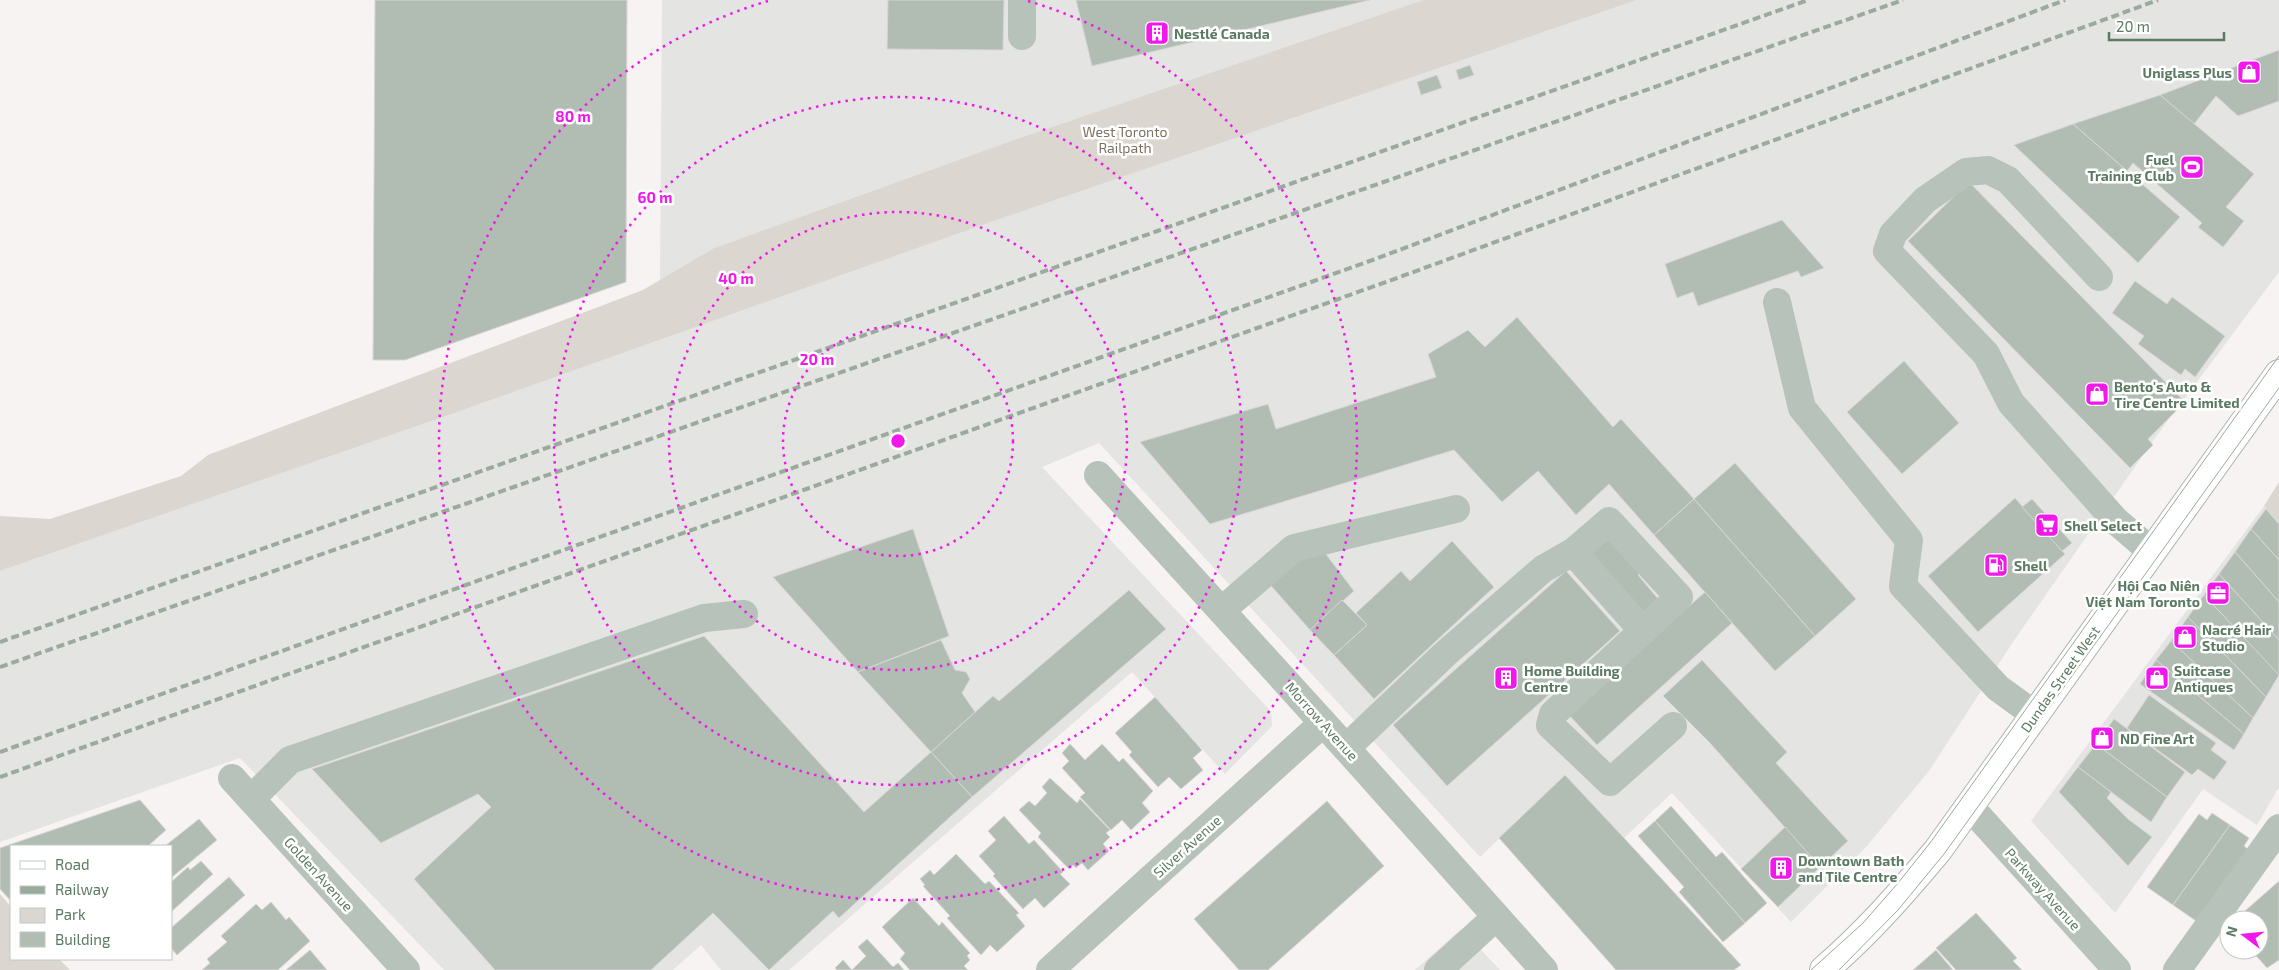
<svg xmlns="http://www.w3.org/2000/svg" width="2279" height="970" font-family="'Exo 2',sans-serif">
  <rect width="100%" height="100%" fill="#f7f3f3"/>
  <g fill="#e4e4e3">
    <path d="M662,0h761l-415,142 -294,106 -54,33z"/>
    <path d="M1637,0h642v272l-124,166 -142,204 -84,129 -62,75 -76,76 -119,-129 -48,45 -59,-63 -85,82 -381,-414 -57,24 224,239 5,6 1,14 -47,48 -93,-102 -343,298h-68l-20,-25 -28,25h-229l-204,-212 -240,84v-271l449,-156 539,-192z"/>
    <path d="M2264,506l15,17v264l-22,38 -54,-36 -88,124 -84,-92z"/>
    <path d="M1461,929l39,41h-85z"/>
  </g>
  <g fill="#dcd6d1">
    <path d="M1423,0h214l-649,223 -539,192 -449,156v-55l50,3 131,-43 27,-21 435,-165 71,-42 294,-106z"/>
    <path d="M2279,482v41l-15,-17z"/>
    <path d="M0,894l11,13v52h48l11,11h-70z"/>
  </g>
  <g fill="#b1bdb3" stroke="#d8d5d6">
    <path d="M375,0h252l-1,282 -221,78h-32z"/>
    <path d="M888,0h116l-1,50 -116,-1z"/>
    <path d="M1076,0h294l-278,66z"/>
    <path d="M2279,50v51l-41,15 -22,-20 -22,28 -34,-29z"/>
    <path d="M1470,65l4,10 -15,5 -3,-10z"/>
    <path d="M1437,75l5,13 -21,7 -4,-13z"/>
    <path d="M2160,95l94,79 -28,33 18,14 -21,26 -25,-20 4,-4 -69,-60 -6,8 -54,-47z"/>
    <path d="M2073,124l107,93 -42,46 -124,-118z"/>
    <path d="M1969,182l216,220 -37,37 5,6 -23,23 -222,-227z"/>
    <path d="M1782,220l42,48 -23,9 -3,-6 -100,35 -5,-14 -16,6 -12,-34z"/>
    <path d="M2135,281l32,23 5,-7 53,39 -30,41 -10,-8 -4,6 -43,-31 6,-8 -32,-23z"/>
    <path d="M1517,317l96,110 8,-8 73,80 -40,36 -45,-51 -33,31 -38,-44 -36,31 -48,-52 -244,74 -70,-82 128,-38 8,25 160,-52 -8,-23 40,-24 17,17z"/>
    <path d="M1904,361l55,62 -57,51 -55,-62z"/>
    <path d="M1735,463l121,136 -41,37 -121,-137z"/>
    <path d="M2015,498l50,56 -87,78 -50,-56z"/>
    <path d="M1694,499l121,137 -40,35 -121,-136z"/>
    <path d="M2032,499l40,44 -10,8 -40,-44z"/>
    <path d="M2266,509l13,15v36l-28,-31z"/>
    <path d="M913,529l36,107 -91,36 -85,-95z"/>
    <path d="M2251,529l28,31v42l-44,-50z"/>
    <path d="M1607,536l33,37 -2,2 21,25 -16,14 -56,-60z"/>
    <path d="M1452,541l42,46 -120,112 -40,-44 33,-30 -11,-12 45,-42 9,10z"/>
    <path d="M2235,552l44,50v38l-60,-66z"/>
    <path d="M1325,553l29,38 -44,39 -44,-50 18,-17z"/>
    <path d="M1566,571l54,60 -173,155 -54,-61z"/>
    <path d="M2219,574l60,66v36l-75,-81z"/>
    <path d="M1129,590l37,39 -194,168 -41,-45 62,-56 6,5z"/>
    <path d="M1705,592l27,31 -135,122 -29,-31z"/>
    <path d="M2204,595l75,80 -13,22 -78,-80z"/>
    <path d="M1342,600l25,25 -33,30 -24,-25z"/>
    <path d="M2188,617l78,80 -13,21 -82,-77z"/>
    <path d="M704,636l160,176 67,-60 41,45 -133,121 -6,-7 -64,59 -56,-57 -62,57h-156l-81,-91 77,-72 -13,-13 -97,49 -69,-74z"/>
    <path d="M941,640l14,30 11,2 4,7 -8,14 13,19 -44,40 -73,-80z"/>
    <path d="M2171,641l82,77 -9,16 -88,-74z"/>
    <path d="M1702,660l85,92 -11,11 72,78 -28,26 -110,-124 -47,-47z"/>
    <path d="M2156,660l88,74 -10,16 -94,-66z"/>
    <path d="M2149,695l67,48 -5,7 16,12 -13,18 -16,-11 -6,6 -65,-47z"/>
    <path d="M1155,697l47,53 -9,8 10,12 -22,19 -12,-12 -11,10 -29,-32 3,-3 -17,-19z"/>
    <path d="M2114,719l71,53 -18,25 -71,-53z"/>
    <path d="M1070,744l15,16 17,-16 17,18 4,-4 30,33 -11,12 8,9 -19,18 -9,-10 -11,10 -31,-33 5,-4 -23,-25 7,-7 -7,-8z"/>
    <path d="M2096,744l71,53 -16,25 -73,-55z"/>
    <path d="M2078,767l33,25 -4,6 21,21 24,18 -24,29 -69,-74z"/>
    <path d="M1565,775l59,63 117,127 -7,5h-118l-117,-132z"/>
    <path d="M1050,778l27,25 3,-4 30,31 -4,3 4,4 -7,7 6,7 -21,19 -6,-7 -6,5 -3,-3 -4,4 -31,-32 3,-4 -22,-23 10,-9 6,5 12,-13 -5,-6z"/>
    <path d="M140,800l26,30 -18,16h-137v55l-11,-12v-41z"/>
    <path d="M1327,801l57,65 -116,104h-29l-45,-51z"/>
    <path d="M1671,806l45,51 6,-5 45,51 -22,20 -90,-102z"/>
    <path d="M2212,813l18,12 -57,80 -26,-18 52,-73 8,6z"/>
    <path d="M1004,816l25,28 5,-4 29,32 -3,2 10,10 -26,24 -9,-10 -12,11 -30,-33 2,-2 -16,-18 17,-16 -8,-9z"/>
    <path d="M199,819l18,21 -46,38v-32h-6z"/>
    <path d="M1655,821l90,102 -22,19 -44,-50 5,-5 -46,-51z"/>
    <path d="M2230,825l19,13 -5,8 6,5 -51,72 -26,-18z"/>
    <path d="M1785,827l35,40 -42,40 -37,-38z"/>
    <path d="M956,854l29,30 4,-3 30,32 -3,2 9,11 -28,26 -7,-7 -9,10 -34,-37 3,-2 -27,-30 2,-1 -5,-6 10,-9 4,5z"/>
    <path d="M201,861l12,13 -42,38v-30l17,-15 2,3z"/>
    <path d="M229,877l16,18 -68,60 -6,-7v-20z"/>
    <path d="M2279,881v79l-12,8 -16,-18h8v-30l-22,-2z"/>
    <path d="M913,898l26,28 3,-4 28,31 -3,3 3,4 -6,6 4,4h-58l-10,-11 5,-6 -23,-26z"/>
    <path d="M271,902l15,18 3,-3 21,24 -32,29h-76l8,-7 -3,-4 20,-17 -6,-6 35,-32 6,6z"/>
    <path d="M1976,913l41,45 -4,3 9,9h-66l-20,-22z"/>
    <path d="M867,939l26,28 5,-4 6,7h-67l-2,-2 8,-8 9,10 14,-14 -8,-9z"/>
    <path d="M310,950l17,20h-41z"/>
    <path d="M1936,950l17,20h-40z"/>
  </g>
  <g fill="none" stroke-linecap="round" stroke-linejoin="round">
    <g stroke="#acb8ae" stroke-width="30">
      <path id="major" d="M1824,970c43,-37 78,-77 114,-120l341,-476"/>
    </g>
    <g stroke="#b7c3ba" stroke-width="28">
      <path d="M1022,36v-36"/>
      <path d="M2099,277l-91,-97 -20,-10 -22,2 -41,28 -32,34 -6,17 99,103 25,49 105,118 35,30"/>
      <path d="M1777,302l25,106 107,132 -6,46 95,102 37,27"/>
      <path d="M1098,475l248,273 198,222"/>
      <path d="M1222,610l72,-62 162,-39"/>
      <path d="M1643,631l-70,-79 36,-31 70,76 -126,117 -3,11 60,57 63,-56"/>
      <path d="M1346,748l99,-94 98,-85 30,-17"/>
      <path d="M232,778l174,192"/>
      <path d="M251,799l39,-39 414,-142 40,-4"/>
      <path d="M1970,807l147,163"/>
      <path d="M1050,970l273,-247"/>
      <path d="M1438,970l58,-53"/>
      <path d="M2177,970l102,-142"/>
    </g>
    <use href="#major" stroke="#fff" stroke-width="28"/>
    <g stroke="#9aaa9d" stroke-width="1">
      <path d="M1811,970l52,-47 35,-40 32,-40 349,-487"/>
      <path d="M1839,970l59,-60 46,-56 335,-466"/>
    </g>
    <g stroke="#9aaa9d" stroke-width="4" stroke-dasharray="8 4" stroke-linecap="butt">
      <path d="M0,642l1808,-642"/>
      <path d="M0,667l1903,-667"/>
      <path d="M0,752l1378,-494 687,-258"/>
      <path d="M0,777l1386,-495 772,-282"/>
    </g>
  </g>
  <g fill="none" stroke="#f217eb" stroke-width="2.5" stroke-dasharray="2.5 5">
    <circle cx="898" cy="441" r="115"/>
    <circle cx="898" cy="441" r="229"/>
    <circle cx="898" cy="441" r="344"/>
    <path d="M1028 1A459 459 0 1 1 768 1"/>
  </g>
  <defs>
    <g id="building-square" transform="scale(1.25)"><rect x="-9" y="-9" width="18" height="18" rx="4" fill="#f217eb" stroke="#fff"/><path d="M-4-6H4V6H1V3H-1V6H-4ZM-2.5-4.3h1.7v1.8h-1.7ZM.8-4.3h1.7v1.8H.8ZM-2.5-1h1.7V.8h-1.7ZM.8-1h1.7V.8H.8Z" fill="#fff"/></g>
    <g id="shop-square" transform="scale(1.25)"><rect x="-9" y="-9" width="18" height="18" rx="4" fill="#f217eb" stroke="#fff"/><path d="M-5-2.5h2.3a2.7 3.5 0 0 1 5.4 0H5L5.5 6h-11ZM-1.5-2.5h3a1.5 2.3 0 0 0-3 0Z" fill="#fff"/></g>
    <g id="stadium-square" transform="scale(1.25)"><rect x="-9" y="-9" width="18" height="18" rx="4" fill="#f217eb" stroke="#fff"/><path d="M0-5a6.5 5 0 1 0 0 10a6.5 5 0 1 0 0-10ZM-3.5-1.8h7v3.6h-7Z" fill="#fff"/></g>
    <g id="supermarket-square" transform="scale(1.25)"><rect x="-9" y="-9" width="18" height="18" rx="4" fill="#f217eb" stroke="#fff"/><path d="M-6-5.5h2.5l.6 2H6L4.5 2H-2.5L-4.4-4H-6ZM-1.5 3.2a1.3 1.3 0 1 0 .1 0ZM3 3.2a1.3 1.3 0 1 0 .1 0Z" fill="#fff"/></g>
    <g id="fuel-square" transform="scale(1.25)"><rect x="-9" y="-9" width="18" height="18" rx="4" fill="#f217eb" stroke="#fff"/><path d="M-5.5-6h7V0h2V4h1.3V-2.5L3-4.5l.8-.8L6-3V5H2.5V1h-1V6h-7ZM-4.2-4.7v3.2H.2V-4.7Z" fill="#fff"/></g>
    <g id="office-square" transform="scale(1.25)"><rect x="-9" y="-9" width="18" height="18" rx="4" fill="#f217eb" stroke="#fff"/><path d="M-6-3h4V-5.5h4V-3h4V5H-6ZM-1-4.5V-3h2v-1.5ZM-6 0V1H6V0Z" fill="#fff"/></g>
  </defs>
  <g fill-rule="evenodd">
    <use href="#building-square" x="1157" y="33"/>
    <use href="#shop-square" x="2249" y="72"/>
    <use href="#stadium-square" x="2192" y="167"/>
    <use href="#shop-square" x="2097" y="394"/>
    <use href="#supermarket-square" x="2047" y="525"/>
    <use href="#fuel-square" x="1996" y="565"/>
    <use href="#office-square" x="2218" y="593"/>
    <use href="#shop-square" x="2185" y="637"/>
    <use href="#building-square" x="1506" y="678"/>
    <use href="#shop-square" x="2157" y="678"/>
    <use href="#shop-square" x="2102" y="738"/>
    <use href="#building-square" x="1781" y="868"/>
  </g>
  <g text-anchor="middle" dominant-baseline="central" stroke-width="5" stroke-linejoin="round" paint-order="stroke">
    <g font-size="14" font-weight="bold" fill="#5b7a62" stroke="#fff" text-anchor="start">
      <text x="1174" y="33">Nestlé Canada</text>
      <text x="2232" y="72" text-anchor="end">Uniglass Plus</text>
      <text x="2174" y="159" text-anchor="end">Fuel<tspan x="2174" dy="16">Training Club</tspan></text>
      <text x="2114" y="386">Bento's Auto &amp;<tspan x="2114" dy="16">Tire Centre Limited</tspan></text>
      <text x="2064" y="525">Shell Select</text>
      <text x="2014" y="565">Shell</text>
      <text x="2200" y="585" text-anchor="end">Hội Cao Niên<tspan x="2200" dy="16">Việt Nam Toronto</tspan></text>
      <text x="2202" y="629">Nacré Hair<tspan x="2202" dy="16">Studio</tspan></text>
      <text x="1524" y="670">Home Building<tspan x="1524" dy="16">Centre</tspan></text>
      <text x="2174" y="670">Suitcase<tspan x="2174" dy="16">Antiques</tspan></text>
      <text x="2120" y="738">ND Fine Art</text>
      <text x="1798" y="860">Downtown Bath<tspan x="1798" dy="16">and Tile Centre</tspan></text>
    </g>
    <g font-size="14" fill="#7d7262" stroke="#fff">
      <text x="1125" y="131">West Toronto<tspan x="1125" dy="16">Railpath</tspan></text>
    </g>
    <g font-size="14" fill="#5b7a62" stroke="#fff">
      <text transform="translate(2060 679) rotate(-55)">Dundas Street West</text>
      <text transform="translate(1322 721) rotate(48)">Morrow Avenue</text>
      <text transform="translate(1187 846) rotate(-42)">Silver Avenue</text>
      <text transform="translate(319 874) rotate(48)">Golden Avenue</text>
      <text transform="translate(2043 889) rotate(48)">Parkway Avenue</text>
    </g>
  </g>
  <circle cx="898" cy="441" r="8" fill="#f217eb" stroke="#fff" stroke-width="2.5"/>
  <g font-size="15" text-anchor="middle" font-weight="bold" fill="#f217eb" stroke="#fff" stroke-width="5" stroke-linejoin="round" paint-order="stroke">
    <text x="573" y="122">80 m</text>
    <text x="655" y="203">60 m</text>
    <text x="736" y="284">40 m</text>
    <text x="817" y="365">20 m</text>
  </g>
  <rect x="10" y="845" width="162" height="115" fill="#ffffff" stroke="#bdcac0"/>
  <rect x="20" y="861" width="25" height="8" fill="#ffffff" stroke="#bdcac0"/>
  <text x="55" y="870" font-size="15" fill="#5b7a62">Road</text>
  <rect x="20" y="886" width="25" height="8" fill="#9aaa9d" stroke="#bdcac0"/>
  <text x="55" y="895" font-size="15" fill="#5b7a62">Railway</text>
  <rect x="20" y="908" width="25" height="15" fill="#dcd6d1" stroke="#bdcac0"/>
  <text x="55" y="920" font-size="15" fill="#5b7a62">Park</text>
  <rect x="20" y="932" width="25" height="15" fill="#b1bdb3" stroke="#bdcac0"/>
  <text x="55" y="945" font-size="15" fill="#5b7a62">Building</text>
  <g transform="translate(2244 935) rotate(286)"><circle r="24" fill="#ffffff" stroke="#bdcac0"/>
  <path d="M0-4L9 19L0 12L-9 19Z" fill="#f217eb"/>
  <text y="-8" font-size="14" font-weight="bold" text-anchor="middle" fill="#5b7a62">N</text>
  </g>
  <path d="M2109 32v8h115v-8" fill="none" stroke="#5b7a62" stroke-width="2.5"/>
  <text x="2116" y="32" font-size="15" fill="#5b7a62" stroke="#ffffff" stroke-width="4" paint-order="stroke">20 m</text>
</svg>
